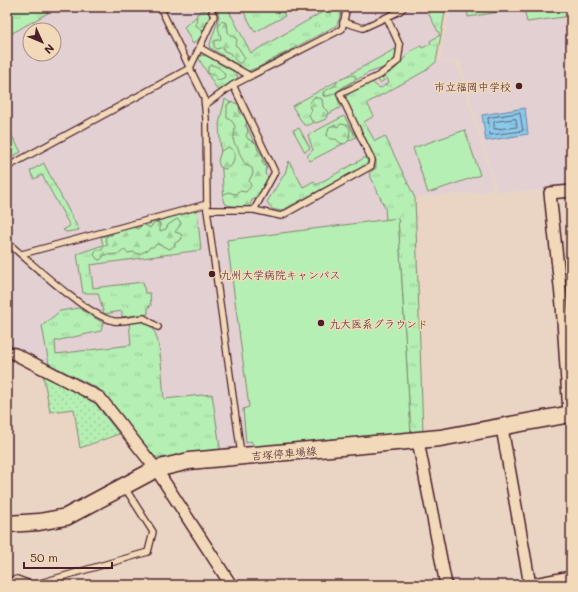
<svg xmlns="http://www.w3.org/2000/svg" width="578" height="592" font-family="Mali,'Klee One',sans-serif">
  <defs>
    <pattern id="grass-tufts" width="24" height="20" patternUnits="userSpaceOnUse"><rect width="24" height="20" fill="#b5efb3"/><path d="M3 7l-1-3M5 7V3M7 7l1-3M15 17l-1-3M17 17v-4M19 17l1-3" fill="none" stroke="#9dcc9a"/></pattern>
    <pattern id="forest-firs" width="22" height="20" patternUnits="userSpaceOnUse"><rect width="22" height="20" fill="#b5efb3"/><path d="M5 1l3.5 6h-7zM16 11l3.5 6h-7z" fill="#9dcc9a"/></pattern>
    <pattern id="park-dots" width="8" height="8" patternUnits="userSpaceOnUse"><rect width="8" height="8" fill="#b5efb3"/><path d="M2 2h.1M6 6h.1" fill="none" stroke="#9dcc9a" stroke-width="1.8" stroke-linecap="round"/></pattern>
    <pattern id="water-ripples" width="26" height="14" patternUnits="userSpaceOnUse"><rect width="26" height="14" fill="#8acaeb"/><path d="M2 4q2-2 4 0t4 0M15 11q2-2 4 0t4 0" fill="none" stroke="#79adca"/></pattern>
  </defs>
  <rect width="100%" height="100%" fill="#ead5c5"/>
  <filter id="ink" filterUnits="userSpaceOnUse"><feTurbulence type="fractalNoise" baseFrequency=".025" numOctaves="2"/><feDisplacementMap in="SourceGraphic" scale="8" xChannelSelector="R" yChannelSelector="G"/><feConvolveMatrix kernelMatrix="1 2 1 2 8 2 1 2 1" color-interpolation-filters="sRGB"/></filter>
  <g filter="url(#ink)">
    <g fill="#e2d0d3" fill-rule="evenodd">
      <path d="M7,7h439l-10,54 21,3 36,121 -6,7 -71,5 -1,1 8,235 -264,25 -10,-4 -50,-65 -77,-38 -15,-1zM30,30h24v24h-24z"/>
      <path d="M451,7h120v179l-28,4 -46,2 -37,-130 -20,-2z"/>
    </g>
    <g fill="url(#grass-tufts)" stroke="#80876f">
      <path d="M7,7h38l3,6 -41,23z"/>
      <path d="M222,7h5l24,46 75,-43 -1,-3h18l-6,18 -78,42 -11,4 -39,-24 10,-30 -2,-8z"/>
      <path d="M241,7h42l-2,1 4,8 -30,16z"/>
      <path d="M425,7h21l-10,55 -11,9 -58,32 7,13 -10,6 11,19 10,-5 30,62 8,235 -12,2 -13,-216 -12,1 -1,-12 -16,-35 7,-5v-8l-31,-60 3,-6 24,-12 6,5 3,1 8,-6 -2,-4 -7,5 -2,-4 16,-9 17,-19 10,-5 1,2 9,-4 -1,-3 10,-6z"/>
      <path d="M204,10l3,5 -6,22 -8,7 -9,-17z"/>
      <path d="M395,49l2,7 -8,10 -21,7 -30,18 -2,4 5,12 -32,18h-5l-12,-19z"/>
      <path d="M201,55l6,1 29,17 2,5 -20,13 -19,-32z"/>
      <path d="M225,99l12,9 30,59 -13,29 -30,7 -5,-79z"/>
      <path d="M344,116l12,21 -46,24 -3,-5 6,-6 -5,-15z"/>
      <path d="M7,127l14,25 -14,7z"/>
      <path d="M299,128l11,20 -5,4 -12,-22z"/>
      <path d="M366,157l2,6 -3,3 -84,45 -9,-2 -5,-7 18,-29 4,-12 14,26 11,-6 2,4z"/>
      <path d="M44,163v1l35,66 -13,2 -3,-2 7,-4 -28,-51 -8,4 -4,-8z"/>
      <path d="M197,210l4,40 -111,15 3,23 50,-6 2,11h5l1,13 -3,1v7l-26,3v-6l-18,3 -6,-21h-15l-6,-39 26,-9 -2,-8z"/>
      <path d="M79,308l24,15 -2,8 -46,10 1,13 75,-9 -2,-24c7,0 15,-1 21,4 12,10 12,58 14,74l48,-5 9,60 -62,4 -10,-4 -50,-65 -50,-25 -7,-38 18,-15z"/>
    </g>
    <g fill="url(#forest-firs)" stroke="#80876f">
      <path d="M203,10l6,2 1,7 -4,9 -5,3 -5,-7 1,-10z"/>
      <path d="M221,21l6,2 1,9 3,4 5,2 1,3 -2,4 3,2 7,11 -4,5h-3l-8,-10 -6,-2 -1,-4 -6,2 -3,-2v-6l7,-2 -3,-13z"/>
      <path d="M211,65c5,0 12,5 14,10l-1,3 -6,2 -5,-5 -5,-2v-6z"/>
      <path d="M352,75l4,2 -2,4c-11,3 -20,17 -31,15v-4l11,-6 5,-6z"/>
      <path d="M314,97l8,2 1,8 5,5 -2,7 -10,4 -5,-3 -2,-5 3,-5 -3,-6z"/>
      <path d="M231,102l8,2 1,9 7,5 -1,7 2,6 -2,5 2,3 8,4 2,7 5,6 -1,7 4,4 -1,7 4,4 -11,20 -6,2 -3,8 -22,-3 -4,-4v-6l5,-3 7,2 4,-3 7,1 5,-6 -2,-5 4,-8 -1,-5 -6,-3c-3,-4 -7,-12 -8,-17l-4,-5c-1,-2 1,-15 1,-17l-3,-5 -5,-3v-13z"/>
      <path d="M341,124l6,1 3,4 -1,11 -4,4 -5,-1 -4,-4h-6l-3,-4 2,-8 5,-2 4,2z"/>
      <path d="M228,147l5,3 2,5 -3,10 -7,4 -5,-2 -2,-6 3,-10z"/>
      <path d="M177,219l3,2 1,3 -6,8 6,2 1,5 -7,4 -1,3 -4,3 -13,-5 -4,3h-3l-2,3 -9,4 -6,-2 -5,1 -4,-3 -5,4 -14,1 -5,5 -3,-1 -3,-4 2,-5h6l2,-4 4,-1 -3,-7 4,-3h3l2,-4 19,-4 5,2 5,-5 7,4 5,-6 5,1v8l6,-2 2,-4z"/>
    </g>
    <path fill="url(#park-dots)" stroke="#80876f" d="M43,374l52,29 24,31 -39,14 -6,-39 -24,3z"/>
    <g fill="#b5efb3" stroke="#80876f">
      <path d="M467,7h104v9l-44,6 -3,-14 -56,9z"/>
      <path d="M465,130l15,45 -52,18 -15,-45z"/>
      <path d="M398,218l13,217 -155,14 -5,-8 -5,2 -3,-34 6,-2 -22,-167z"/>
    </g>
    <path fill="url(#water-ripples)" stroke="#70869e" d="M525,108l3,26 -42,7 -4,-26z"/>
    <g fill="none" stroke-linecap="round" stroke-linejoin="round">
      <g stroke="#646378" stroke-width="1">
        <path d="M520,113l3,18 -33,4 -2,-17z"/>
        <path d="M516,119l1,8 -23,2v-7z"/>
      </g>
      <g stroke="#4a1f2b" stroke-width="8">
        <g id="lane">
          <path d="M160,7l44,90 2,22 1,91 34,244"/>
          <path d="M343,22l20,6 37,-17 4,-4"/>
          <path d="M200,48l50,28"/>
          <path d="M233,85l42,87 -21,38"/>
          <path d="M205,105l28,-20 109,-56 5,-22"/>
          <path d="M7,167l183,-99 24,-52 -2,-4"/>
          <path d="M207,210h47l27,6 90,-50 1,-6 -32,-66 40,-19 18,-14 2,-15 -13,-28"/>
          <path d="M7,242c22,19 80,74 107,79 9,1 21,-2 30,-3l14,9"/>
          <path d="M22,254l185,-50"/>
          <path d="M7,582l10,-3 16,6 115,-33 5,-20 -28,-44"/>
        </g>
      </g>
      <g stroke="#4a1f2b" stroke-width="14">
        <g id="street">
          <path d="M7,352l8,2 85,44 56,71 75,116"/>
          <path d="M569,414l-7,-109 -12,-112 21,-2"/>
          <path d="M502,428l28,157"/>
          <path d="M418,441l28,144"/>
          <path d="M529,585l42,-8"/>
        </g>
      </g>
      <g stroke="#4a1f2b" stroke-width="19">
        <path id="secondary" d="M7,524l32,-2 27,-5 90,-48 33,-8 251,-23 131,-24"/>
      </g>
      <use href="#lane" stroke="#f1d9b9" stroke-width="5.5"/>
      <use href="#street" stroke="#f1d9b9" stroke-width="11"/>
      <use href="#secondary" stroke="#f1d9b9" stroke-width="16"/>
    </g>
  </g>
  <g fill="#4a1f2b" stroke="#f1d9b9" stroke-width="1.5">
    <circle cx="519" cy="86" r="4"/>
    <circle cx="212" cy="274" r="4"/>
    <circle cx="321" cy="323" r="4"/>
  </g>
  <g text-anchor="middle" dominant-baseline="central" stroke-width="3" stroke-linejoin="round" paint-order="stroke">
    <g font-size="11" fill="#4a1f2b" stroke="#f1d9b9" text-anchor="start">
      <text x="511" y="86" text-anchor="end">市立福岡中学校</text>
      <text x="220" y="274">九州大学病院キャンパス</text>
      <text x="329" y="323">九大医系グラウンド</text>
    </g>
    <g font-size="11" fill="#4a1f2b" stroke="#f1d9b9">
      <text transform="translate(284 453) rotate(-5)">吉塚停車場線</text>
    </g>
  </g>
  <rect width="578" height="592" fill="none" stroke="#f1d9b9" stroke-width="24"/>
  <rect x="12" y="12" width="554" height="568" fill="none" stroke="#4a1f2b" stroke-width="1.5" filter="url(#ink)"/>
  <g transform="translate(42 42) rotate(134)"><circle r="19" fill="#f1d9b9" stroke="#ae8f80"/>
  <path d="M0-3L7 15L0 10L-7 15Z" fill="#4a1f2b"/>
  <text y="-6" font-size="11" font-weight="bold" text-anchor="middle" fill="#4a1f2b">N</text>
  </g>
  <path d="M24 562v6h88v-6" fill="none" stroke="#4a1f2b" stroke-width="2"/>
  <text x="30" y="562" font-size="12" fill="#4a1f2b" stroke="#f1d9b9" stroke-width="3" paint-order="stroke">50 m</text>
</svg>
